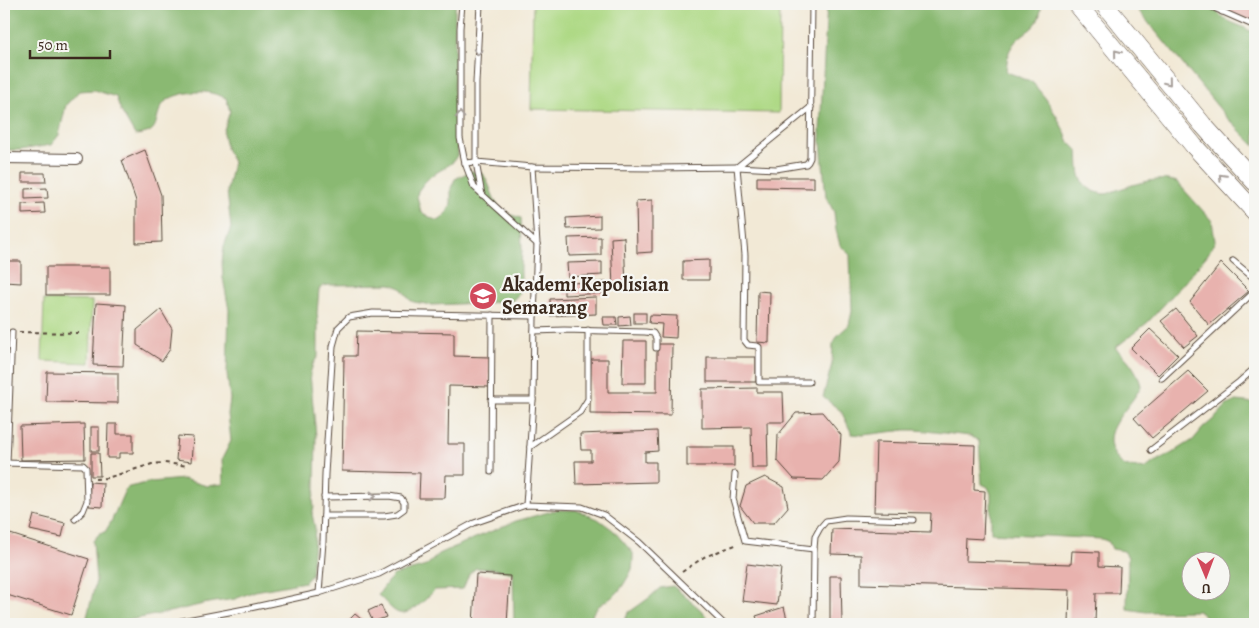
<svg xmlns="http://www.w3.org/2000/svg" width="1259" height="628" font-family="Alegreya,serif">
  <rect width="100%" height="100%" fill="#f6f6f2"/>
  <filter id="ink" filterUnits="userSpaceOnUse"><feTurbulence type="fractalNoise" baseFrequency=".02" numOctaves="2"/><feDisplacementMap in="SourceGraphic" scale="10" xChannelSelector="R" yChannelSelector="G"/><feConvolveMatrix kernelMatrix="1 2 1 2 8 2 1 2 1" color-interpolation-filters="sRGB"/></filter>
  <filter id="wash" filterUnits="userSpaceOnUse"><feTurbulence type="fractalNoise" baseFrequency=".0096" numOctaves="4" result="noise"/><feDisplacementMap in="SourceGraphic" scale="20" xChannelSelector="R" yChannelSelector="G"/><feGaussianBlur stdDeviation="1.12" result="paint"/><feColorMatrix in="noise" values="0 0 0 0 0 0 0 0 0 0 0 0 0 0 0 0 0 1.4 0 .05"/><feComposite in="paint" operator="in"/></filter>
  <g filter="url(#wash)">
    <rect width="100%" height="100%" fill="#f2e9d6"/>
    <g fill="#aed985" stroke="#748252">
      <path d="M533,4h247l-1,109 -248,-4z"/>
      <path d="M44,300l48,1 -2,62 -48,-2z"/>
    </g>
    <g fill="#8ab972" stroke="#627248" fill-rule="evenodd">
      <path d="M4,4h452l-1,6 -1,88 4,56 -6,9 -21,13 -7,7 -6,8 -1,5 4,16 14,8h5l7,-7 4,-9v-16l4,-9 16,-8 12,3c7,9 10,29 19,36 4,4 13,6 19,8l1,32 -1,15v19l-2,10 -8,8h-4l-75,3 -18,-3 -4,-2 -9,-12 -10,-4 -62,1 -6,1 -4,3 -2,24 1,10v33l-5,8 -3,10 6,62 -1,54 -2,10 1,7 -2,7 3,14 -4,47 -6,7 -50,9 -20,8 -27,4 -39,9 -34,7 -42,5 -4,-2 -2,-5 9,-36 -3,-40 7,-8 5,-1 6,-10 14,-32 4,-3 22,-5 32,-3 24,7 16,-2 -1,-25 9,-18 -3,-27 2,-15 -3,-26 2,-63 -6,-32 -1,-16 2,-16 7,-18 -4,-37 6,-29 -7,-14 -3,-15 7,-22 -4,-13c-5,-2 -10,-4 -15,-5 -11,-3 -40,0 -48,11 -11,16 0,29 -28,31l-14,-24 -5,-14 -22,-7 -15,1 -13,14 -7,30 -8,10 -31,5h-16z"/>
      <path d="M827,4h214c0,29 -19,24 -30,44 -4,6 -4,16 -5,24l9,3 8,4 5,1 5,3 13,16 11,18 8,16 4,9 9,9c1,9 0,19 3,27 3,10 16,16 25,16 4,-1 10,-4 14,-5 18,-6 40,-13 57,-7l35,39 3,20 -7,13 -25,30 -35,38 -33,26c12,9 23,23 26,38 -14,29 -51,48 -17,80l21,3 9,-7 15,-7 24,-15 10,-12 13,-11 11,-12 9,-4 19,2v221h-39l-18,-13 -52,1 -19,-3 1,-52 -4,-6 -12,-2 -3,-7 -7,-3 -111,-6v-39l-3,-7 -6,-3 -3,-43 -9,-5 -53,-6h-12l-42,5 -11,-1 -11,-23 -18,-14 9,-33 1,-20 5,-9 11,-10 3,-14 -2,-56 -10,-10 -4,-15 -2,-18 -8,-15 -6,-66zM1192,560h30v30h-30z"/>
      <path d="M1133,4h86l-1,9c8,10 22,11 32,18l5,-2v117l-27,-27z"/>
      <path d="M556,510h20l22,9 15,11 20,23c0,5 0,12 -1,16 -2,5 -11,21 -15,24 -10,10 -30,14 -24,31h-79l-1,-51 -18,-4 -19,-1 -7,6 -6,15 -28,1c-7,7 -24,26 -36,23 -6,-1 -16,-14 -21,-18l10,-14 6,-6 32,-9 13,-12 22,-10 55,-23z"/>
      <path d="M673,586l27,23 12,15h-88v-2l4,-9 21,-15 11,-10z"/>
    </g>
    <g id="blocks">
      <g fill="#e8b2ae">
        <path d="M1230,4h25v20l-29,-12z"/>
        <path d="M145,150l16,45 1,47 -26,1v-42l-14,-41z"/>
        <path d="M22,173h23l1,9h-24z"/>
        <path d="M757,177h57v11l-57,-1z"/>
        <path d="M47,188l1,10 -23,1v-10z"/>
        <path d="M652,200v52l-15,1 -1,-52z"/>
        <path d="M44,203l1,10 -23,1v-10z"/>
        <path d="M600,216v12l-33,1 -1,-11z"/>
        <path d="M601,237v18l-32,1 -1,-18z"/>
        <path d="M624,237l2,51h-13l-2,-50z"/>
        <path d="M709,260v20h-26v-19z"/>
        <path d="M4,261h17v22l-17,-1z"/>
        <path d="M602,262v13l-34,2 -1,-14z"/>
        <path d="M1221,263l28,28 -40,34 -19,-23z"/>
        <rect x="46" y="267" width="64" height="28"/>
        <path d="M607,282l1,11 -44,2v-12z"/>
        <path d="M758,291l12,1 -1,51 -12,-1z"/>
        <path d="M596,297v17l-46,2v-17z"/>
        <path d="M96,303l30,2 -3,61 -30,-1z"/>
        <path d="M1176,309l22,27 -14,11 -23,-26z"/>
        <path d="M161,310l11,19 -2,20 -8,12 -25,-16v-15z"/>
        <rect x="634" y="313" width="12" height="10"/>
        <path d="M650,315l27,1 -1,22 -15,-1 1,-13 -13,-1z"/>
        <path d="M630,316l1,9 -12,1v-9z"/>
        <path d="M603,317h13l1,8h-13z"/>
        <path d="M1150,329l28,26 -20,20 -27,-27z"/>
        <path d="M357,331l97,2v23l36,1v30l-41,-1 -1,58h17v31h-19l-1,23h-26l1,-25 -78,-2 2,-115h12z"/>
        <path d="M623,341h23v42h-24z"/>
        <path d="M657,344h15l-1,71 -81,-1 1,-55h17v33h49z"/>
        <rect x="707" y="357" width="49" height="25"/>
        <path d="M1188,371l20,20 -56,47 -18,-20z"/>
        <path d="M47,372l71,1v30l-72,-1z"/>
        <path d="M757,388v4h26l1,30h-17l1,46h-16l-1,-41 -49,1v-39z"/>
        <path d="M822,412l19,23 -2,27 -16,18 -29,-1 -17,-19 1,-25 18,-22z"/>
        <path d="M84,424l1,35 -64,1 -1,-34z"/>
        <path d="M108,424h9v10h16v19h-14v5h-12z"/>
        <rect x="91" y="427" width="8" height="24"/>
        <path d="M657,431l1,20 -13,1v10h11v20l-80,2 -1,-23h16v-11h-10l-1,-16z"/>
        <path d="M178,436l15,1 -2,25 -15,-2z"/>
        <path d="M876,442l99,3 -1,45 11,1 -2,48 -17,-1 -1,23 106,3 1,-13 27,1v14l21,1 -1,26h-23l-1,31h-26l1,-34 -209,-6v-29l-30,-1 1,-25 98,3 1,-19 -57,-1z"/>
        <rect x="687" y="447" width="47" height="19"/>
        <path d="M91,453h8l1,23h-9z"/>
        <path d="M765,477l19,10 4,20 -14,16h-21l-13,-17 6,-20z"/>
        <path d="M90,482l13,1 -1,24 -13,-1z"/>
        <path d="M34,515l31,8 -3,14 -32,-7z"/>
        <path d="M4,532l85,27 -18,56 -67,-21z"/>
        <path d="M747,564l34,4 -4,37 -35,-4z"/>
        <path d="M476,574l34,2 -3,48h-34z"/>
        <path d="M830,576h11l1,47h-12z"/>
        <path d="M381,605l5,12 -13,5 -5,-11z"/>
        <path d="M784,607l3,12v5h-28l-3,-8z"/>
        <path d="M355,614l12,10h-17l-3,-2z"/>
      </g>
    </g>
  </g>
  <g filter="url(#ink)">
    <use href="#blocks" fill-opacity="0" stroke="#56473a" stroke-width="1"/>
    <g fill="none" stroke-linecap="round" stroke-linejoin="round">
      <g stroke="#56473a" stroke-width="7">
        <g id="service">
          <path d="M462,4l-2,24v110l5,25 9,24 63,57"/>
          <path d="M480,4l-4,79v79l6,33"/>
          <path d="M1205,4l50,22"/>
          <path d="M1222,12l3,-8"/>
          <path d="M465,163l11,-1 56,5 124,1 81,-1 39,2 30,-5 2,-2 2,-4 2,-154"/>
          <path d="M1233,261l22,18"/>
          <path d="M534,331l30,-1 81,2 8,1 3,5v10"/>
          <path d="M1162,378l93,-87"/>
          <path d="M809,382h-50v-35l-2,-1 -9,-1 -4,-5 1,-85 -8,-88 74,-60"/>
          <path d="M491,400h42"/>
          <path d="M530,447l50,-35 8,-13v-69"/>
          <path d="M1151,450l88,-68 16,-14"/>
          <path d="M4,463l79,2 3,3 1,33 -4,10 -8,8"/>
          <path d="M7,463l5,-131"/>
          <path d="M491,472l1,-157"/>
          <path d="M735,474l-2,25 12,42 69,8"/>
          <path d="M526,505l7,-105 1,-84 3,-72 -5,-77"/>
          <path d="M324,516h60l13,-2 7,-5v-6l-3,-5 -12,-2 -65,1"/>
          <path d="M319,593l4,-51 2,-68 8,-128 5,-18 11,-11 24,-4 161,3"/>
          <path d="M4,624h4"/>
          <path d="M166,624l84,-16 69,-15 60,-19 95,-51 52,-18 56,2 22,8 35,27 85,82"/>
          <path d="M813,624l1,-75 1,-12 5,-9 6,-7 20,-3 68,2"/>
        </g>
      </g>
      <g stroke="#56473a" stroke-width="12">
        <path id="minor" d="M4,158l73,1"/>
      </g>
      <g stroke="#56473a" stroke-width="19">
        <g id="motorway">
          <path d="M1077,4l117,142 61,66"/>
          <path d="M1104,4l99,121 52,57"/>
        </g>
      </g>
      <g stroke="#56473a" stroke-width="2" stroke-dasharray="4 4" stroke-linecap="butt">
        <path d="M19,332l62,1"/>
        <path d="M95,479l12,-1 45,-14 12,-1 24,3"/>
        <path d="M682,572l22,-15 34,-13"/>
      </g>
      <use href="#service" stroke="#fff" stroke-width="5"/>
      <use href="#minor" stroke="#fff" stroke-width="10"/>
      <use href="#motorway" stroke="#fff" stroke-width="18"/>
    </g>
    <defs><path id="oneway-chevron" d="M-2-3.5L2.5 0L-2 3.5" fill="none" stroke-width="1.6" stroke-linecap="round" stroke-linejoin="round" transform="scale(1.25)"/></defs>
    <g stroke="#a79f9a">
      <use href="#oneway-chevron" transform="translate(478 52) rotate(93)"/>
      <use href="#oneway-chevron" transform="translate(1117 53) rotate(-129)"/>
      <use href="#oneway-chevron" transform="translate(1168 82) rotate(51)"/>
      <use href="#oneway-chevron" transform="translate(460 115) rotate(-90)"/>
      <use href="#oneway-chevron" transform="translate(1222 177) rotate(-133)"/>
      <use href="#oneway-chevron" transform="translate(373 496)"/>
    </g>
  </g>
  <defs>
    <g id="university-disc" transform="scale(1.4375)"><circle r="9.5" fill="#d1495b" stroke="#f6f6f2"/><path d="M0-5L7-2L0 1L-7-2ZM-4 1L0 2.5L4 1V4Q0 6-4 4Z" fill="#fff"/></g>
  </defs>
  <g fill-rule="evenodd">
    <use href="#university-disc" x="483" y="296"/>
  </g>
  <g text-anchor="middle" dominant-baseline="central" stroke-width="4.5" stroke-linejoin="round" paint-order="stroke">
    <g font-size="20" font-weight="bold" fill="#3b2a1e" stroke="#f6f6f2" text-anchor="start">
      <text x="502" y="284">Akademi Kepolisian<tspan x="502" dy="23">Semarang</tspan></text>
    </g>
  </g>
  <rect width="1259" height="628" fill="none" stroke="#f6f6f2" stroke-width="20"/>
  <g transform="translate(1206 576) rotate(179)"><circle r="24" fill="#f6f6f2" stroke="#aba49d"/>
  <path d="M0-4L9 19L0 12L-9 19Z" fill="#d1495b"/>
  <text y="-8" font-size="14" font-weight="bold" text-anchor="middle" fill="#3b2a1e">U</text>
  </g>
  <path d="M30 50v8h80v-8" fill="none" stroke="#3b2a1e" stroke-width="2.5"/>
  <text x="38" y="50" font-size="15" fill="#3b2a1e" stroke="#f6f6f2" stroke-width="4" paint-order="stroke">50 m</text>
</svg>
